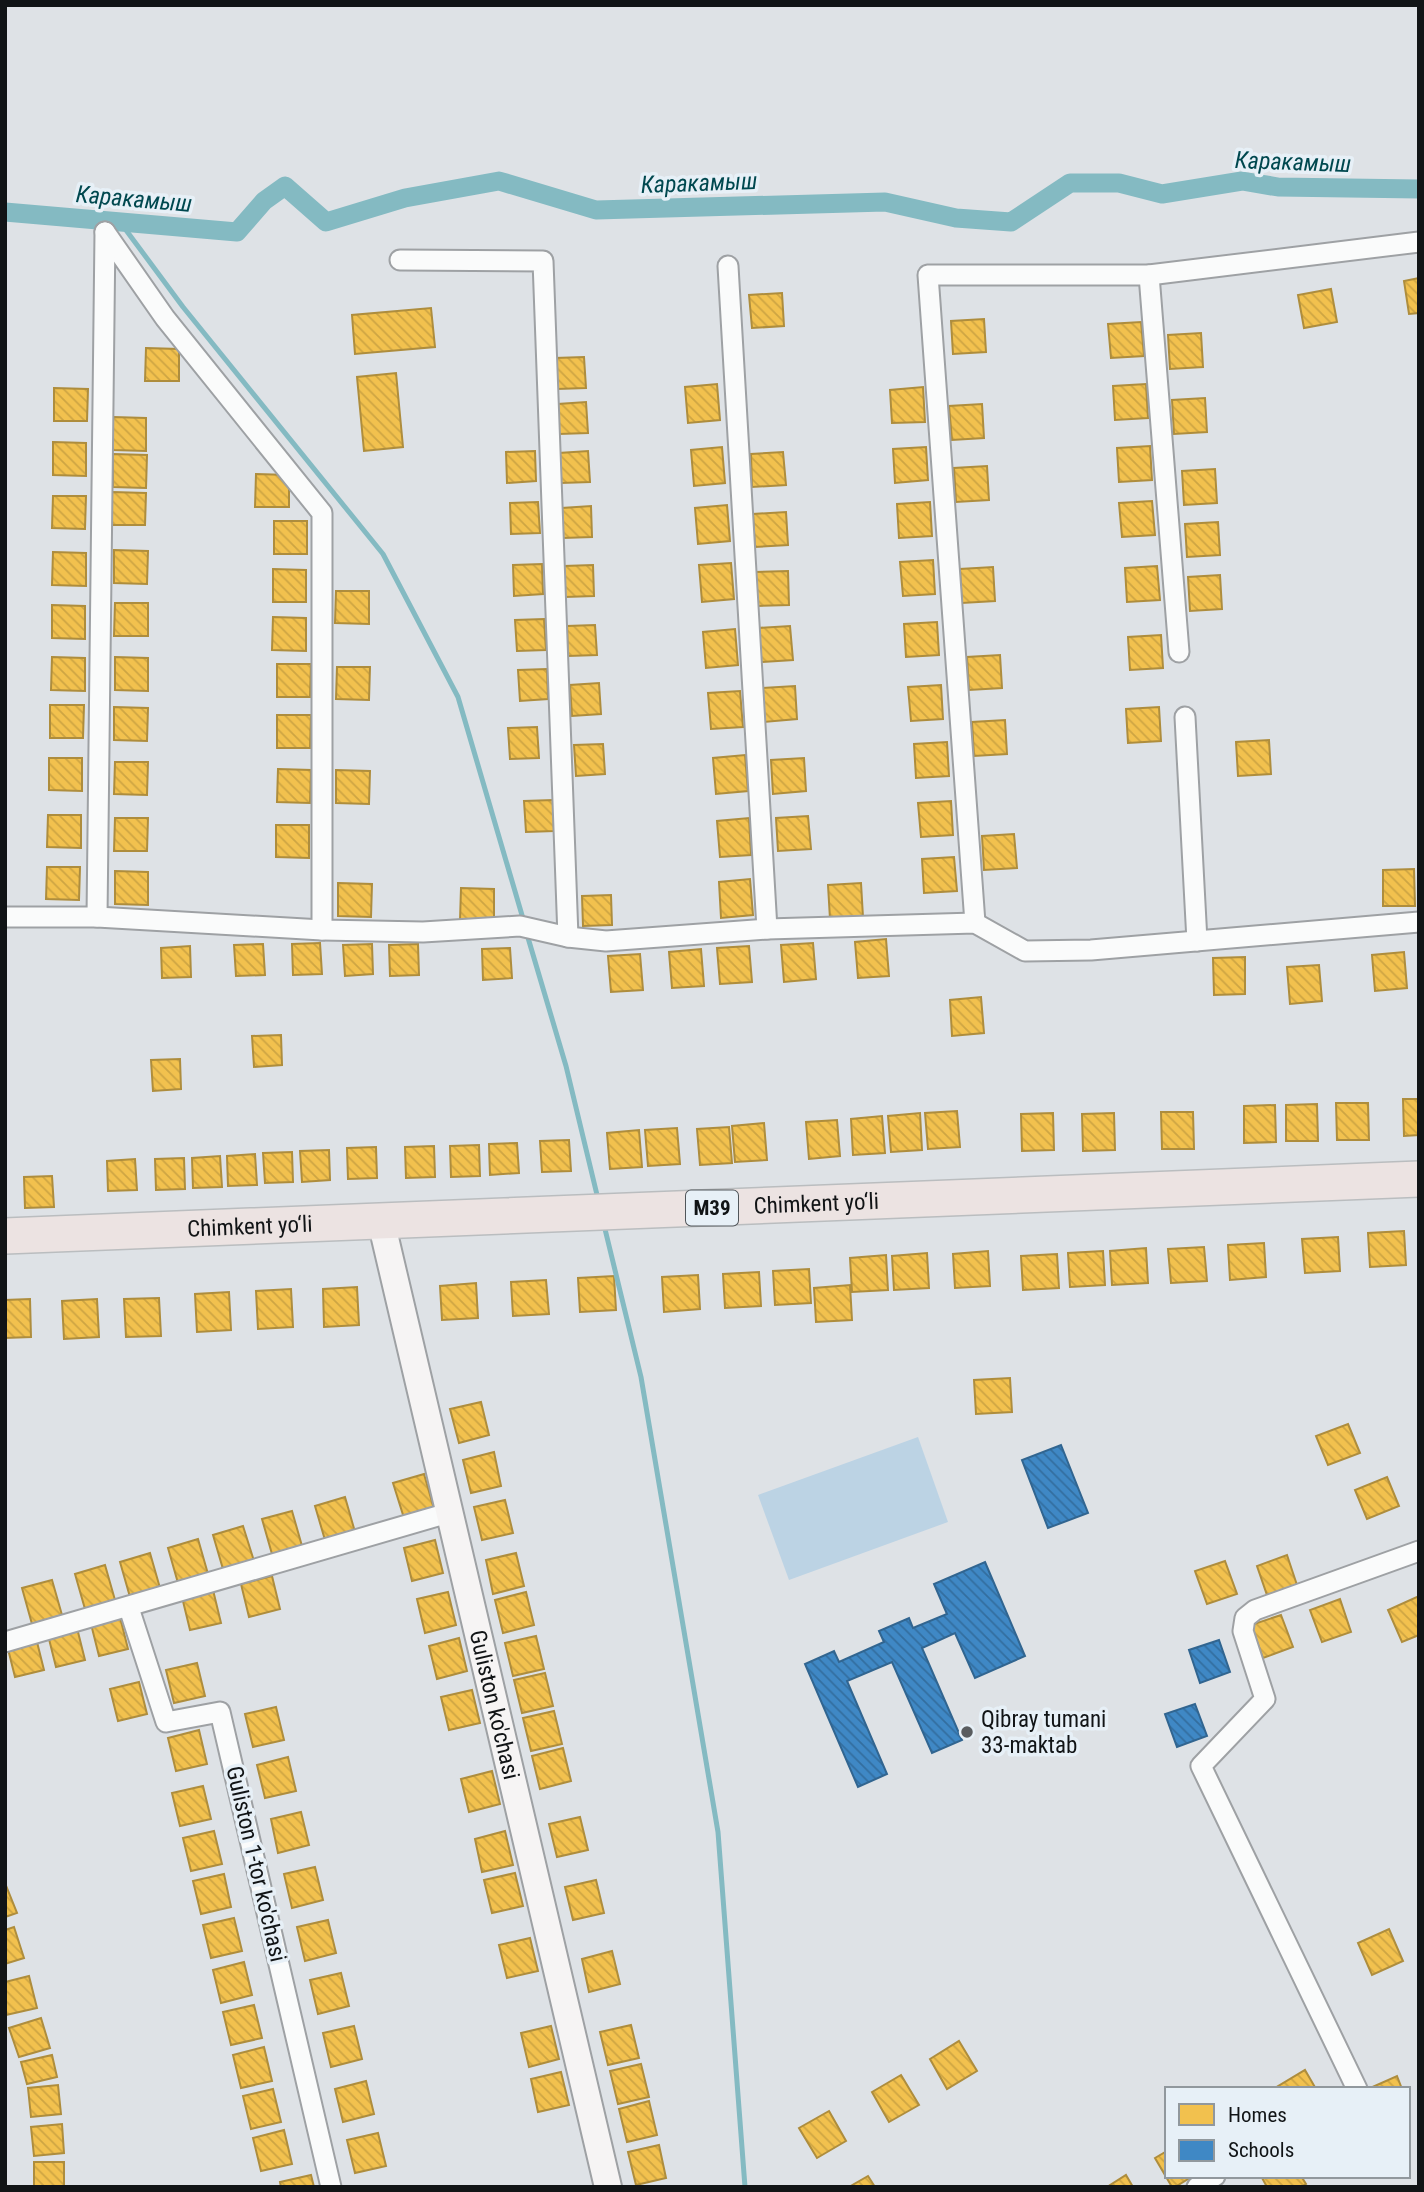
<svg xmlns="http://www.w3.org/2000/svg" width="1424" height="2192" font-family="'Roboto Condensed',sans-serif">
  <defs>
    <pattern id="homes-back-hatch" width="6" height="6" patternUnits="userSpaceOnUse" patternTransform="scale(1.75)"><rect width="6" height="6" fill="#f2c14e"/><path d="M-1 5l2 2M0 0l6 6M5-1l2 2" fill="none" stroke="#cea543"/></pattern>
    <pattern id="schools-back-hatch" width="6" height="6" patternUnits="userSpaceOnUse" patternTransform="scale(1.75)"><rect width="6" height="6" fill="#3f88c5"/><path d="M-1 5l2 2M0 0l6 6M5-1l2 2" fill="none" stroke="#336e9f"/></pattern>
  </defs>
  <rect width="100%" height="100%" fill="#dee2e6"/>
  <path fill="#bcd3e4" d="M918,1437l30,85 -159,58 -31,-85z"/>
  <g fill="url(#homes-back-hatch)" stroke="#ae8d3d" stroke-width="2">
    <path d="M1419,278v35l-10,1 -5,-33z"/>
    <path d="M1331,289l6,33 -33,6 -6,-33z"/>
    <path d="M782,293l2,33 -32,2 -3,-33z"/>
    <path d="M431,308l4,39 -80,7 -3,-39z"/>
    <path d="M984,319l2,33 -33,2 -2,-33z"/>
    <path d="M1141,322l3,34 -33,2 -3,-34z"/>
    <path d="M1201,333l2,34 -33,2 -2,-34z"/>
    <path d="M146,348l33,1v32h-34z"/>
    <path d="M584,357l2,31 -29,1 -2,-31z"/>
    <path d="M396,373l7,74 -39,4 -7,-74z"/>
    <path d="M717,384l3,36 -32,3 -3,-36z"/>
    <path d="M1146,384l2,34 -33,2 -2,-34z"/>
    <path d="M923,387l2,35 -33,1 -2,-33z"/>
    <path d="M54,388l34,1 -1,32h-33z"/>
    <path d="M1205,398l2,34 -33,2 -2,-34z"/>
    <path d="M586,402l2,31 -29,1 -1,-30z"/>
    <path d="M982,404l2,34 -32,2 -3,-34z"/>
    <path d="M113,417l33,1v33l-33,-1z"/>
    <path d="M53,442l33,1v33l-33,-1z"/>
    <path d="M1150,446l2,34 -33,2 -2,-34z"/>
    <path d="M722,447l3,36 -31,3 -3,-36z"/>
    <path d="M926,447l2,33 -33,3 -2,-34z"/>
    <path d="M535,451l1,30 -29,2 -1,-31z"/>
    <path d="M588,451l2,31 -29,1 -2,-30z"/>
    <path d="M783,452l3,33 -34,2 -1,-33z"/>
    <path d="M113,454l34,1 -1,33 -33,-1z"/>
    <path d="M987,466l2,34 -33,2 -2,-34z"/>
    <path d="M1215,469l2,34 -33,2 -2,-34z"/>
    <path d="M256,474l33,1v32h-34z"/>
    <path d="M112,492l34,1 -1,32h-33z"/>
    <path d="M53,496h33l-1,33 -33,-1z"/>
    <path d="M1152,501l3,34 -33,2 -3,-34z"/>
    <path d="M538,502l2,31 -29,1 -1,-31z"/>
    <path d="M930,502l2,34 -33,2 -2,-34z"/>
    <path d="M727,505l3,36 -32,3 -3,-36z"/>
    <path d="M591,506l1,31 -29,1 -1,-30z"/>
    <path d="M786,512l2,33 -33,2 -2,-33z"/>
    <rect x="274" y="521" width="33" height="33"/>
    <path d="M1218,522l2,33 -33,2 -2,-33z"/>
    <path d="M114,550l34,1 -1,33 -33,-1z"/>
    <path d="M53,552l33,1v33l-34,-1z"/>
    <path d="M933,560l2,34 -32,2 -3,-34z"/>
    <path d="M731,563l3,36 -32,3 -3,-37z"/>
    <path d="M542,564l1,30 -29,2 -1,-31z"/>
    <path d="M593,565l1,31 -29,1 -1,-31z"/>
    <path d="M1157,566l3,34 -33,2 -2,-34z"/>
    <path d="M993,567l2,34 -33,2 -2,-34z"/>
    <path d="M273,569l33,1v32h-33z"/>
    <path d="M788,571l1,34 -32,1 -2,-34z"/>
    <path d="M1220,575l2,34 -32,2 -2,-34z"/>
    <path d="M336,591h33v33l-34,-1z"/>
    <path d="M115,603h33v33h-34z"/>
    <path d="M52,605l33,1v33l-33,-1z"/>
    <path d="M273,617l33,1v33l-34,-1z"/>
    <path d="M544,619l2,31 -29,1 -2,-31z"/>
    <path d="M937,622l2,33 -33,2 -2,-33z"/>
    <path d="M595,625l2,30 -29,1 -1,-30z"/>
    <path d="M790,626l3,34 -33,2 -2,-34z"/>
    <path d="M735,629l3,36 -32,3 -3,-36z"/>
    <path d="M1161,635l2,33 -33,2 -2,-33z"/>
    <path d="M1000,655l2,33 -33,2 -2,-33z"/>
    <path d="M52,657l33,1v33l-34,-1z"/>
    <path d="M115,657l33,1v33l-33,-1z"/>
    <path d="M277,664h34l-1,33h-33z"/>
    <path d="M337,667h33l-1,33 -33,-1z"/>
    <path d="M547,669l1,30 -28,2 -2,-31z"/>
    <path d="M599,683l2,31 -29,2 -2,-31z"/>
    <path d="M941,685l2,34 -32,2 -3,-34z"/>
    <path d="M795,686l2,33 -33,3 -2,-34z"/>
    <path d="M740,691l3,36 -32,2 -3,-36z"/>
    <path d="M50,705h34l-1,33h-33z"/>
    <path d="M114,707l34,1 -1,33 -33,-1z"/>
    <path d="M1159,707l2,34 -33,2 -2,-34z"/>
    <path d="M277,715h34l-1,33h-33z"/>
    <path d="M1005,720l2,34 -33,2 -2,-34z"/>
    <path d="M537,727l2,31 -29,1 -2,-31z"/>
    <path d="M1269,740l2,34 -33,2 -2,-34z"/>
    <path d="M947,742l2,34 -33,2 -2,-34z"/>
    <path d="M603,744l2,30 -29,2 -2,-31z"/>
    <path d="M745,755l3,36 -32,3 -3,-36z"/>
    <path d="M49,758h33v33l-33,-1z"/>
    <path d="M804,758l2,33 -33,3 -2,-34z"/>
    <path d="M115,762h33l-1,33 -33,-1z"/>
    <path d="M278,769l33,1 -1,33 -33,-1z"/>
    <path d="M336,770l34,1 -1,33 -33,-1z"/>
    <path d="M553,800l1,31 -28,1 -2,-31z"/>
    <path d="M951,801l2,34 -32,2 -3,-34z"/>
    <path d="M48,815h33v33l-34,-1z"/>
    <path d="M808,816l3,33 -33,2 -2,-33z"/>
    <path d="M115,818h33l-1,33h-33z"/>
    <path d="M749,818l2,37 -31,2 -3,-36z"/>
    <path d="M276,825h33v33l-33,-1z"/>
    <path d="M1014,834l3,34 -33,2 -2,-34z"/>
    <path d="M954,857l3,34 -33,2 -2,-34z"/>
    <path d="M47,867h33l-1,33 -33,-1z"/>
    <path d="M1414,869l1,37h-32v-36z"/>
    <path d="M115,871l33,1v33l-33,-1z"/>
    <path d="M750,879l3,36 -32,3 -2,-36z"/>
    <path d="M338,883l34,1 -1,33 -33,-1z"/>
    <path d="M861,883l2,34 -33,2 -2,-34z"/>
    <path d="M461,888l33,1v32h-34z"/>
    <path d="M611,895l1,30 -29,1 -1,-30z"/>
    <path d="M886,939l3,37 -31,2 -3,-36z"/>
    <path d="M320,943l2,31 -29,1 -1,-31z"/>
    <path d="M813,943l3,36 -32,3 -3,-37z"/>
    <path d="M263,944l2,31 -29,1 -2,-31z"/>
    <path d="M372,944l1,30 -28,2 -2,-31z"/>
    <path d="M418,944l1,31 -29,1 -1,-31z"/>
    <path d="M190,946l1,31 -29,1 -1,-30z"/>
    <path d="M749,946l3,36 -32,2 -3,-36z"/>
    <path d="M510,948l2,30 -29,2 -1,-31z"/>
    <path d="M701,949l3,37 -32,2 -3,-36z"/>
    <path d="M1404,952l3,36 -32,3 -3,-36z"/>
    <path d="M640,954l3,36 -32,2 -3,-36z"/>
    <path d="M1245,957v37l-31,1 -1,-37z"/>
    <path d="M1319,965l3,36 -32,3 -3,-37z"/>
    <path d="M981,997l3,36 -32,3 -2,-36z"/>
    <path d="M281,1035l1,30 -28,2 -2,-31z"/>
    <path d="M180,1059l1,30 -28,2 -2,-31z"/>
    <path d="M1403,1099h16v36l-15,1z"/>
    <path d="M1336,1103h32l1,37h-32z"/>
    <path d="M1317,1104l1,37h-32v-36z"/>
    <path d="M1275,1105l1,37 -32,1v-37z"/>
    <path d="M957,1111l3,36 -32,2 -3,-36z"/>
    <path d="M1161,1112h32l1,37h-32z"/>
    <path d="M920,1113l2,37 -31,2 -3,-36z"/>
    <path d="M1053,1113l1,37 -32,1 -1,-37z"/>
    <path d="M1114,1113l1,37 -32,1 -1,-37z"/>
    <path d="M882,1116l3,37 -32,2 -2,-36z"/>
    <path d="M837,1120l3,36 -31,3 -3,-37z"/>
    <path d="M764,1123l3,37 -32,2 -3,-36z"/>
    <path d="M729,1127l3,36 -32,2 -3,-36z"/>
    <path d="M677,1128l3,36 -32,2 -3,-36z"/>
    <path d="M639,1130l3,37 -32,2 -3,-36z"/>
    <path d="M569,1140l2,31 -29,1 -2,-31z"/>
    <path d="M517,1143l2,30 -29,2 -1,-31z"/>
    <path d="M479,1145l1,31 -29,1 -1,-31z"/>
    <path d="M434,1146l1,31 -29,1 -1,-31z"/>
    <path d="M376,1147l1,31 -29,1 -1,-31z"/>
    <path d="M329,1150l1,30 -28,2 -2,-31z"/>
    <path d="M292,1152l1,30 -28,1 -2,-30z"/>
    <path d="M255,1154l2,31 -29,1 -1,-30z"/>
    <path d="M220,1156l2,31 -29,1 -1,-30z"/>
    <path d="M184,1158l1,31 -29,1 -1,-31z"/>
    <path d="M135,1159l2,31 -29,1 -1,-30z"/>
    <path d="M52,1176l2,31 -29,1 -1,-31z"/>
    <path d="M1404,1231l2,34 -36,2 -2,-34z"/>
    <path d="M1338,1237l2,34 -35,2 -3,-34z"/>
    <path d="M1264,1243l2,34 -36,3 -2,-35z"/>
    <path d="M1204,1247l3,34 -36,2 -3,-34z"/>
    <path d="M1146,1248l2,35 -36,2 -2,-34z"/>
    <path d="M988,1251l2,35 -35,2 -2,-34z"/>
    <path d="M1103,1251l2,34 -35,2 -2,-34z"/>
    <path d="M927,1253l2,35 -35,2 -2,-34z"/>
    <path d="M1057,1254l2,34 -36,2 -2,-34z"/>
    <path d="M886,1255l2,35 -36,2 -2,-34z"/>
    <path d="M809,1269l2,34 -36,2 -2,-34z"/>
    <path d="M759,1272l2,34 -36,2 -2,-34z"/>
    <path d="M698,1275l2,34 -36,3 -2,-35z"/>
    <path d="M614,1276l2,34 -36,2 -2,-34z"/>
    <path d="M546,1280l3,34 -36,2 -2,-34z"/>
    <path d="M476,1283l2,35 -36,2 -2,-34z"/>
    <path d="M850,1285l2,35 -36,2 -2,-34z"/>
    <path d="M357,1287l2,38 -35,2 -1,-38z"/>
    <path d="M291,1289l2,38 -35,2 -2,-38z"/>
    <path d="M229,1292l2,38 -34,2 -2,-38z"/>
    <path d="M159,1298l2,38 -35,1 -2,-38z"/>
    <path d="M30,1299l1,38 -26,1v-38z"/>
    <path d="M97,1299l2,38 -35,2 -2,-38z"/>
    <path d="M1010,1378l2,34 -36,2 -2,-34z"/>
    <path d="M481,1402l8,33 -30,8 -9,-34z"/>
    <path d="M1348,1424l12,29 -32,12 -12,-29z"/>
    <path d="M494,1452l7,34 -30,7 -8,-33z"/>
    <path d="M424,1474l10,35 -30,9 -11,-35z"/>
    <path d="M1387,1477l12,29 -32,13 -12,-29z"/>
    <path d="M345,1497l10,35 -30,8 -10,-34z"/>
    <path d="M505,1500l8,33 -31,7 -8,-33z"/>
    <path d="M292,1511l10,35 -30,8 -10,-35z"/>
    <path d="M243,1526l11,35 -31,8 -10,-34z"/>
    <path d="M198,1539l10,35 -30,9 -10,-35z"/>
    <path d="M435,1540l8,33 -31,8 -8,-33z"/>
    <path d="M150,1553l10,35 -30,9 -10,-35z"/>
    <path d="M516,1553l8,33 -31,8 -7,-34z"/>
    <path d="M1287,1555l11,33 -30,10 -11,-32z"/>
    <path d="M1225,1561l12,33 -30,10 -12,-33z"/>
    <path d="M105,1565l10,35 -30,9 -10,-35z"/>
    <path d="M272,1576l8,33 -31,8 -8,-33z"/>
    <path d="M52,1580l10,35 -30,9 -10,-36z"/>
    <path d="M213,1590l8,33 -31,7 -8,-33z"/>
    <path d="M448,1592l8,33 -31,8 -8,-34z"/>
    <path d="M526,1592l8,33 -31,8 -8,-33z"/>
    <path d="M1419,1596v39l-17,7 -14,-32z"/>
    <path d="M1340,1599l11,33 -29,10 -12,-32z"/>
    <path d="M1281,1615l12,32 -30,11 -12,-33z"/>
    <path d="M120,1617l8,32 -29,7 -8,-32z"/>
    <path d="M77,1628l8,32 -29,7 -8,-32z"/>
    <path d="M536,1636l8,33 -31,7 -8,-33z"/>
    <path d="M36,1638l8,32 -29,7 -8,-32z"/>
    <path d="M459,1638l8,33 -30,8 -8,-33z"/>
    <path d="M197,1663l8,33 -31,7 -8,-33z"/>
    <path d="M545,1673l8,33 -31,7 -8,-33z"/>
    <path d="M139,1682l8,32 -29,7 -8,-32z"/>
    <path d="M472,1690l8,33 -31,7 -8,-33z"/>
    <path d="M276,1707l8,33 -31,7 -8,-33z"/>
    <path d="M554,1711l8,33 -31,7 -8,-33z"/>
    <path d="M199,1730l8,34 -31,7 -8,-33z"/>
    <path d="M563,1748l8,33 -31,8 -8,-33z"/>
    <path d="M288,1757l8,34 -31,7 -8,-33z"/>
    <path d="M492,1771l8,33 -31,8 -8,-33z"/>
    <path d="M203,1786l8,33 -31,7 -8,-33z"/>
    <path d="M301,1812l8,33 -31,8 -7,-34z"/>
    <path d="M580,1817l8,33 -31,7 -8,-33z"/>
    <path d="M214,1831l8,33 -31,7 -8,-33z"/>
    <path d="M505,1831l8,34 -31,7 -7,-33z"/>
    <path d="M315,1867l8,33 -31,8 -8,-34z"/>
    <path d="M515,1873l8,33 -31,7 -8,-33z"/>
    <path d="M224,1874l7,33 -30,7 -8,-33z"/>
    <path d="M596,1880l8,33 -31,7 -8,-33z"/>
    <path d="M5,1883l12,30 -12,4z"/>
    <path d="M234,1918l8,33 -31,7 -8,-33z"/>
    <path d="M328,1920l8,33 -31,8 -8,-34z"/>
    <path d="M14,1927l10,31 -19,6v-34z"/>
    <path d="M1389,1929l14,32 -31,14 -14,-32z"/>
    <path d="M530,1938l8,33 -31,7 -8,-33z"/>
    <path d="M612,1951l8,33 -31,8 -7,-33z"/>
    <path d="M244,1962l8,33 -31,8 -8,-33z"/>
    <path d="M341,1973l8,33 -31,8 -8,-34z"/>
    <path d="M29,1976l8,32 -31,7 -1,-33z"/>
    <path d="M254,2005l8,33 -31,7 -8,-33z"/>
    <path d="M41,2018l9,30 -31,9 -10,-29z"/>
    <path d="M631,2025l8,33 -31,7 -8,-33z"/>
    <path d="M354,2026l8,33 -31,8 -8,-34z"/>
    <path d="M551,2026l8,33 -30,8 -8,-34z"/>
    <path d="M959,2041l18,30 -30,18 -17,-30z"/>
    <path d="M264,2047l8,34 -31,7 -8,-33z"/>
    <path d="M52,2055l5,22 -30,7 -6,-22z"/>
    <path d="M641,2064l8,33 -31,7 -8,-33z"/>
    <path d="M1305,2070l11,19h-40l-1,-1z"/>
    <path d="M561,2072l8,33 -31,7 -7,-33z"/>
    <path d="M901,2075l18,30 -30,17 -17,-30z"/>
    <path d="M1397,2076l5,13h-34z"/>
    <path d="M366,2081l8,33 -31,8 -8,-33z"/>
    <path d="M58,2085l3,29 -30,3 -3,-29z"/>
    <path d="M273,2089l8,33 -30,7 -8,-33z"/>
    <path d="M649,2101l8,34 -30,7 -8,-33z"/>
    <path d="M829,2111l17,30 -29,17 -18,-30z"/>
    <path d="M62,2124l2,29 -30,3 -3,-29z"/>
    <path d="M284,2130l8,34 -31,7 -8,-33z"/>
    <path d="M378,2133l8,33 -31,7 -8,-33z"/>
    <path d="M659,2145l7,33 -30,7 -8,-33z"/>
    <path d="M1167,2151v25h26l-18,11h-3l-17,-29z"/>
    <rect x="34" y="2162" width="30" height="25"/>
    <path d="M311,2175l3,12h-33l-1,-5z"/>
    <path d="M1126,2175l7,12h-26z"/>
    <path d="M868,2176l7,11h-26z"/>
    <path d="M1261,2176h40l5,8 -5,3h-34z"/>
  </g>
  <g fill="url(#schools-back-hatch)" stroke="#316590" stroke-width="2">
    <path d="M1061,1445l27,68 -40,15 -26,-68z"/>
    <path d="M985,1562l40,94 -50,22 -20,-45 -33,15 40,92 -30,13 -40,-91 -45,19 40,93 -29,13 -53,-123 29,-13 5,11 45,-20 -5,-11 30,-13 4,10 34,-14 -13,-30z"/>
    <path d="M1219,1640l11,32 -30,11 -11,-33z"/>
    <path d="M1195,1704l12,32 -30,11 -12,-33z"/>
  </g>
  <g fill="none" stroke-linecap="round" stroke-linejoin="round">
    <g stroke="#84bac2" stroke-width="5">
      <path d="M120,222l63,85 200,247 75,143 66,225"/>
      <path d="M526,931l40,135 32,133"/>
      <path d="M604,1225l37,152 77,455 27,355"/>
    </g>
    <path stroke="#84bac2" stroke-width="19" d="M5,212l232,20 27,-31 21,-15 41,36 79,-24 94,-17 97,29 289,-8 71,16 55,4 59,-39h49l43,11 80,-13 36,6 141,2"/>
    <g stroke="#9ea1a4" stroke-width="23">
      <g id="street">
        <path d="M105,232l60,86 157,195v417"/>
        <path d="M400,260l143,1 25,676"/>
        <path d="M728,266l39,663"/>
        <path d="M1149,275l30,377"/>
        <path d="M1185,717l12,224"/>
        <path d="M5,917h92l225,13 101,2 97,-6 48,11 38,4 161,-12 208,-6 50,28 66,-1 328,-28"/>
        <path d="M97,917l8,-685"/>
        <path d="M975,923l-47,-648h221l270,-33"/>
        <path d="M129,1608l37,114 54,-10 111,475"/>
        <path d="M5,1642l443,-129"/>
        <path d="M1357,2089l-156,-323 64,-67 -22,-68 2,-13 10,-8 164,-59"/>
        <path d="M1197,2187l18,-11"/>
      </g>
    </g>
    <g stroke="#9ea1a4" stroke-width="30">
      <g id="secondary">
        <path id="s1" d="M381,1221l227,966"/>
      </g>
    </g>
    <g stroke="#babdbf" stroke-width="38">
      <g id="highway">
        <path id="s2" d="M5,1236l1414,-57"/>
      </g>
    </g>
    <use href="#street" stroke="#fafbfb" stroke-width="19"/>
    <use href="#secondary" stroke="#f6f4f4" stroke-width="26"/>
    <use href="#highway" stroke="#ece3e2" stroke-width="35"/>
  </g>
  <circle fill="#595c5f" stroke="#e7f0f7" stroke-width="2.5" cx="967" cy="1732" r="7"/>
  <g text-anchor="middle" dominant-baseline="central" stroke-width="7" stroke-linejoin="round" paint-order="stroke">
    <rect fill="#e7f0f7" stroke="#51565a" stroke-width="2" x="686" y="1190.5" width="52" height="35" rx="5"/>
    <g font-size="21" font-weight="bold" fill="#111416">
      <text x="712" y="1208">M39</text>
    </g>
    <g font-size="23" fill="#111416" stroke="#e7f0f7">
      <text stroke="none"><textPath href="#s2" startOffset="812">Chimkent yo‘li</textPath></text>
      <text stroke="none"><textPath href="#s2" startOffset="245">Chimkent yo‘li</textPath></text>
      <text stroke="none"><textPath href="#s1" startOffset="497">Guliston ko'chasi</textPath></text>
      <text transform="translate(256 1864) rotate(77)">Guliston 1-tor ko'chasi</text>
    </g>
    <g font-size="23" fill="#111416" stroke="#e7f0f7" text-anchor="start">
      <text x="981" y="1719">Qibray tumani<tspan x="981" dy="26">33-maktab</tspan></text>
    </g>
    <g font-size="24" font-style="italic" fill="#00484f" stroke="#e7f0f7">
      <text transform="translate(1293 162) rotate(2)">Каракамыш</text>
      <text transform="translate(699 183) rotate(-2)">Каракамыш</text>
      <text transform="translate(134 199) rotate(5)">Каракамыш</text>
    </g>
  </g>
  <rect width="1424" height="2192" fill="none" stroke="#111416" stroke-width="14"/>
  <rect x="1165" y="2087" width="245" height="91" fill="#e7f0f7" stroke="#91989d" stroke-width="2"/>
  <rect x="1179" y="2104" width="35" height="21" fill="#f2c14e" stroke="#91989d" stroke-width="2"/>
  <text x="1228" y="2122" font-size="21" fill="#111416">Homes</text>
  <rect x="1179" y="2140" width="35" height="21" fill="#3f88c5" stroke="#91989d" stroke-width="2"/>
  <text x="1228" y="2157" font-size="21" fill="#111416">Schools</text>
</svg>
